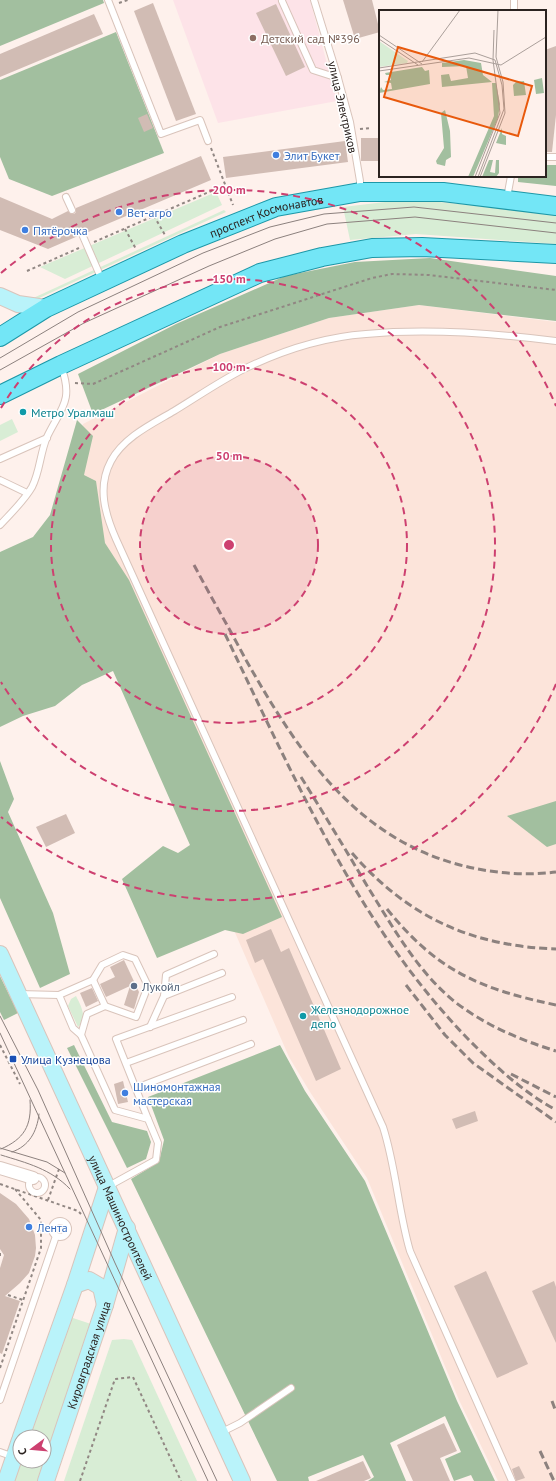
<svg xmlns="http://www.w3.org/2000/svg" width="556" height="1481" font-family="'PT Sans',sans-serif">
  <rect width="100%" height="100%" fill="#fef1ec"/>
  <path fill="#fce4da" d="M419,305l137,17v1159h-58l-39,-81 -92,-222 -57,-86 -21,-35 -235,-542 29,-91 137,-70 109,-36z"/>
  <path fill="#fde3e8" d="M173,0h137l27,101 -119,22z"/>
  <g fill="#d8edd5">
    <path d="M216,192l6,13 -157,74 -25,-12z"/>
    <path d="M429,201l127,12v31l-140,-10 -66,6 -7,-33 42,-5z"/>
    <path d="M224,210l2,2 -191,88h-6z"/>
    <path d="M12,419l6,13 -18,9v-16z"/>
    <path d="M76,996c5,10 12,22 2,31l-10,-21 3,-7z"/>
    <path d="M67,1316l27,9 -54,156h-29l9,-20h24v-24h-18z"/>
    <path d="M124,1339l8,1 65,141h-133l48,-141z"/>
  </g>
  <g fill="#a2bf9f">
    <path d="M0,0h103l1,3 -104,43z"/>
    <path d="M116,32l48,121 -112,43 -43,-17 -9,-22v-77z"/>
    <path d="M545,165h11v21l-38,-4v-6h27z"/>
    <path d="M430,258l126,18v45l-137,-16 -90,13 -109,36 -127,60 -15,-40 98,-50 109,-48 70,-14z"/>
    <path d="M77,420l16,16 -9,39 12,6 9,62 24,37 153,337 -39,17 -18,-4 -68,28 -35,-79 41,-33 15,7 12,-8 -77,-174 -31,14 -27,21 -32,10 -23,11v-175l33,-15 17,-22z"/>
    <path d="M0,761l14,38 -6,13 45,101 17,61 -30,14 -40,-90z"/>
    <path d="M556,801v43l-9,3 -40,-31z"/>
    <path d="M0,976l18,37 -14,7 -4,-8z"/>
    <path d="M74,1045l38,77 35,9 4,11 -5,17 -19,9 -60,-120z"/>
    <path d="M280,1045l25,46 60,90 92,220 38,80h-21l-3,-6 -17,6 -9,-22 16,-7 -16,-36 -55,27 16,38h-38l6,-4 -11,-22 -55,22 1,4h-32l-146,-302 28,-17 5,-22 -16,-43z"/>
  </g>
  <g fill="#d1bcb4">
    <path d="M343,0h29l8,32 -25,7z"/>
    <path d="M153,3l43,111 -20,7 -42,-110z"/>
    <path d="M276,4l29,63 -19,9 -30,-63z"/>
    <path d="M94,14l9,20 -103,43v-23z"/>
    <path d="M556,46v69l-4,37h-7v-102z"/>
    <path d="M147,114l6,14 -9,4 -6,-14z"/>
    <rect x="361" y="138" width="19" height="23"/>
    <path d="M345,141l3,21 -122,16 -3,-21z"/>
    <path d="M201,156l10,24 -125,53 -5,-3 -3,2v4l-30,13 -48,-19v-33l52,22 16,-8 6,3 2,-2v-4z"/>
    <path d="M66,814l9,19 -29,14 -10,-20z"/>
    <path d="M271,929l10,23 8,-4 52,121 -25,12 -53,-122 -8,4 -9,-23z"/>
    <path d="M124,960l15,32 -5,17 -10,-4 6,-19 -24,11 -6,-13 15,-7 -5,-10z"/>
    <path d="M92,988l6,13 -12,6 -6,-14z"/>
    <path d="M123,1081l5,21 -10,2 -4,-20z"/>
    <path d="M475,1111l3,10 -22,8 -4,-10z"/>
    <path d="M0,1193l16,11 13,15 6,16 1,13 -1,8 -6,17 -9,10 -15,13 15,5 -18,53 -2,-1v-85l4,-13 -4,-6z"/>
    <path d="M486,1271l42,93 -31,14 -43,-92z"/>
    <path d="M554,1281l2,6v56l-24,-52z"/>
    <path d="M444,1423l13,28 -17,7 10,23h-37l-16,-36z"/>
    <path d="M363,1461l8,17 -7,3h-48z"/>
    <path d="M519,1466l6,12 -9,3 -4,-12z"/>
  </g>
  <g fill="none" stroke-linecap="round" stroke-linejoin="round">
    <g stroke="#d9c4bb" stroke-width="8">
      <g id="lane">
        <path d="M108,0l53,134 39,-14 8,21"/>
        <path d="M314,0l24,78 12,44 10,59v9"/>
        <path d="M282,1l31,69 25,8"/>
        <path d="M514,11v-11"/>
        <path d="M545,157h11"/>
        <path d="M66,197l6,13"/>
        <path d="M507,198l4,-22"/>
        <path d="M82,234l20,46"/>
        <path d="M0,459l47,-21"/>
        <path d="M0,480l27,13"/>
        <path d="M0,525c11,-12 24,-24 32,-38 8,-15 8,-34 15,-50 14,-29 27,-36 14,-71"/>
        <path d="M93,980l9,-15 21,-10 12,4 13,27 -12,31 -31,-11"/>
        <path d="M19,994l40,1 34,-15 12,26 -18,8 -6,21 34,75 33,9 10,24 -2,17 -49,27"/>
        <path d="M59,995l14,33 8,7"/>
        <path d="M164,996l2,-21 48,-21"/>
        <path d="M150,1027l14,-31 58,-23"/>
        <path d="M126,1063l117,-43"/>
        <path d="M136,1088l115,-44"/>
        <path d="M148,1119l-32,-80 116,-42"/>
        <circle cx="37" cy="1185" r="8"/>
        <circle cx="60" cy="1229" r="8"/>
        <path d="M0,1400l56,-164"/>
        <path d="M220,1433l20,-10 51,-35"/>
        <path d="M0,1452l14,5"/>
        <path d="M512,1481l-102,-230c-12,-41 -14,-84 -27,-124l-267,-588c-11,-25 -19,-52 -5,-78 13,-24 41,-37 63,-50 23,-14 46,-30 70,-42 37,-18 81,-32 122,-35 63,-6 127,-1 190,7"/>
      </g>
    </g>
    <g stroke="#d9c4bb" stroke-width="14">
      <path id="street" d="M0,1168l33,10"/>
    </g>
    <g stroke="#d9c4bb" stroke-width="18">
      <g id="secondary">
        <path d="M0,296l18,8 28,4"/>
        <path id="s1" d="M0,954l242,527"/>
        <path d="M75,1285l14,-5 12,7 4,18"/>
        <path d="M21,1437l54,-152 32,-98"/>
        <path d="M6,1481l14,-41"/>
        <path id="s2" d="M46,1481l59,-176 22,-77"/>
      </g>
    </g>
    <g stroke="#1d97a7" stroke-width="20">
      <g id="primary">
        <path id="s3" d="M0,337l46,-29 137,-64 93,-37 84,-15h83l113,14"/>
        <path d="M0,395l61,-30 199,-92 62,-16 50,-9 50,-1 134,7"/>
      </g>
    </g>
    <g stroke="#918783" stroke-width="2" stroke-dasharray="3 3" stroke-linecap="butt">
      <path d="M119,3l9,-3"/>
      <path d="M360,129l11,-1"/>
      <path d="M211,148l22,57"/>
      <path d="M154,216l11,19"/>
      <path d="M125,229l11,20"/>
      <path d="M94,242l131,-57"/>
      <path d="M27,271l52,-23"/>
      <path d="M75,383l18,1 127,-57 152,-49 20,-4 37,1 127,15"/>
      <path d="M0,1045l20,39"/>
      <path d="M0,1184l78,27 3,3"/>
      <path d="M48,1200l11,-31"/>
      <path d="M0,1253v6"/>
      <path d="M8,1295l15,5"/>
      <path d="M0,1368l41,-120v-28l-26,-31"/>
      <path d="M80,1481l35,-102 18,-2 48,104"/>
    </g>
    <use href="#lane" stroke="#fff" stroke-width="6"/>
    <use href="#street" stroke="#fff" stroke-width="12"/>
    <use href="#secondary" stroke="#b9f3fa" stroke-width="16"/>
    <use href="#primary" stroke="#73e6f6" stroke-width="18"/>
    <g stroke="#8c817e" stroke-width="1">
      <path d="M0,358l78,-46 125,-59 67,-26 54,-13 90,-7 142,16"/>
      <path d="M0,370l84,-47 125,-57 66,-27 52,-15 88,-7 141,16"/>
      <path d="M0,1016l38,74 77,173 102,218"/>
      <path d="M0,1033l208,448"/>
      <path d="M0,1148l47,14 18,11"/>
      <path d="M1,1149c23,-10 31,-23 29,-49"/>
      <path d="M12,1152c17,-6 25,-20 27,-38"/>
      <path d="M1,1155c26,8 50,14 69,34"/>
    </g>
    <g stroke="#8c817e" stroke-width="3" stroke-dasharray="8 4" stroke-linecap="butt">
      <path d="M194,565c17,32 35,63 52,95 51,90 108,177 214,205 31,8 64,11 96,7"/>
      <path d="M225,634c68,141 133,292 244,406 27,27 54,52 87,70"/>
      <path d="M301,777c23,37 46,75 68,112 25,40 49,83 86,113 30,23 65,38 101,49"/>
      <path d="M352,853c56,64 119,93 204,96"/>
      <path d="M387,909c50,62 93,80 169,96"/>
      <path d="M406,985l39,50 28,28 83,59"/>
      <path d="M511,1074l45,23"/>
      <path d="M552,1401l4,11"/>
      <path d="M540,1451l14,30"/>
    </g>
  </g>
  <circle cx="229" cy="545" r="89" fill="#cd4070" fill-opacity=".12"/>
  <g fill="none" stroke="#cd4070" stroke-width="2" stroke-dasharray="7 5">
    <circle cx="229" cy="545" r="89"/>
    <circle cx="229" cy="545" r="178"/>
    <path d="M1 408A266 266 0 1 1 1 682"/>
    <path d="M556 684A355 355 0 0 1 1 817M1 273A355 355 0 0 1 556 406"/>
  </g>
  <circle fill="#8d6e63" stroke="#fff" stroke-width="1.5" cx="253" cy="38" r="4"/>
  <g fill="#3f7fe0" stroke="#fff" stroke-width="1.5">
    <circle cx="276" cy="155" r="4"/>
    <circle cx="119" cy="212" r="4"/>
    <circle cx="25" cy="230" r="4"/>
    <circle cx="125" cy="1093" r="4"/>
    <circle cx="29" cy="1227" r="4"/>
  </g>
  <g fill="#0f9aa8" stroke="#fff" stroke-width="1.5">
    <circle cx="23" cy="412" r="4"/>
    <circle cx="303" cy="1016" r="4"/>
  </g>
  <circle fill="#5c6f8a" stroke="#fff" stroke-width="1.5" cx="134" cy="986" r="4"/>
  <rect fill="#1a4fb4" stroke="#fff" stroke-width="1.5" x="9" y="1055" width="8" height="8" rx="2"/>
  <g text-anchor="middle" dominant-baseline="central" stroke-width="3" stroke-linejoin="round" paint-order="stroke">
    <g font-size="12" fill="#785e54" stroke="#fff" text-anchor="start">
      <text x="261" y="38">Детский сад №396</text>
    </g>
    <g font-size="12" fill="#2b2320" stroke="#fff">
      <text transform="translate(343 107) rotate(77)">улица Электриков</text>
      <text stroke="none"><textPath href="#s3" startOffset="294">проспект Космонавтов</textPath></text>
      <text stroke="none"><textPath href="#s1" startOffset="290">улица Машиностроителей</textPath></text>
      <text stroke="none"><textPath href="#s2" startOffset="133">Кировградская улица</textPath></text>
    </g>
    <g font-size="12" fill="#366cbe" stroke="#fff" text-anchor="start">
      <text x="284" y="155">Элит Букет</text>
      <text x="127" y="212">Вет-агро</text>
      <text x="33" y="230">Пятёрочка</text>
      <text x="133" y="1086">Шиномонтажная<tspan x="133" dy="14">мастерская</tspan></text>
      <text x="37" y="1227">Лента</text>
    </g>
    <g font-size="12" fill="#0d838f" stroke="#fff" text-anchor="start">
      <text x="31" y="412">Метро Уралмаш</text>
      <text x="311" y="1009">Железнодорожное<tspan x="311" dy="14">депо</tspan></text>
    </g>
    <g font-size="12" fill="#4e5e75" stroke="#fff" text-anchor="start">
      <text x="142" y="986">Лукойл</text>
    </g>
    <g font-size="12" fill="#164399" stroke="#fff" text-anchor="start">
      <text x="21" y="1059">Улица Кузнецова</text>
    </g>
  </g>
  <g transform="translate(379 10)">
    <rect width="167" height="167" fill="#fef1ec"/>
    <path d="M0,31l29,20 -1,2 -28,4z" fill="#d8edd5"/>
    <path d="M85,50l17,3 2,12 9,7 -50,5 -1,-12 8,-1 2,7 17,-3 -2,-12 -24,1v-4zM43,57l3,4 4,-1 1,14 -51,9 2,-6 2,3 9,-1 -1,-6 -7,-1 7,-2 -1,-5h-4l-1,-2zM163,68l2,15 -8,1 -2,-14zM145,71l2,14 -12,1 -1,-11 3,-3zM113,73h4l4,21 -2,14 -25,59h-5l26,-61zM66,100l5,21 1,26 -5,3 -1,6 -8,-2 -1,-3 8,-13 -3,-35zM123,118v6l4,2v9l-10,-2zM110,150h4l-3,12 5,1 1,-13h3v13l-3,4h-14z" fill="#a2bf9f"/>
    <path fill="none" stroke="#aa9f9a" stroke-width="1" d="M0,25l43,29M0,29l39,26M43,52l38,-52M0,58l96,-15 20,7 7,25 2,24 -26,68M0,61l90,-13 32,7 45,-28M96,167l25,-64 -7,-53 1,-30M101,167l25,-64 -2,-31 -7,-25 2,-47"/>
    <path fill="#e8590c" fill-opacity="0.15" stroke="#e8590c" stroke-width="2" d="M19,37l134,39 -14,50 -134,-39z"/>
    <rect width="167" height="167" fill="none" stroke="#2b2320" stroke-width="2"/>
  </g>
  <circle cx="229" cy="545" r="6" fill="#cd4070" stroke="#fff" stroke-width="2"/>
  <g font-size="12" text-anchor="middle" font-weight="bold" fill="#cd4070" stroke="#fff" stroke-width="3" stroke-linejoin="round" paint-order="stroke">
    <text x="229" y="194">200 m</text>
    <text x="229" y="283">150 m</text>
    <text x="229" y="371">100 m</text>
    <text x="229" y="460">50 m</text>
  </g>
  <g transform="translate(32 1449) rotate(254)"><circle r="19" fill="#ffffff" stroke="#aaa7a6"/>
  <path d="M0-3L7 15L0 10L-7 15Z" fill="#cd4070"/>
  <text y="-6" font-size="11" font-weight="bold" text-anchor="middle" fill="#2b2320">С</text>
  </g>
</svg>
